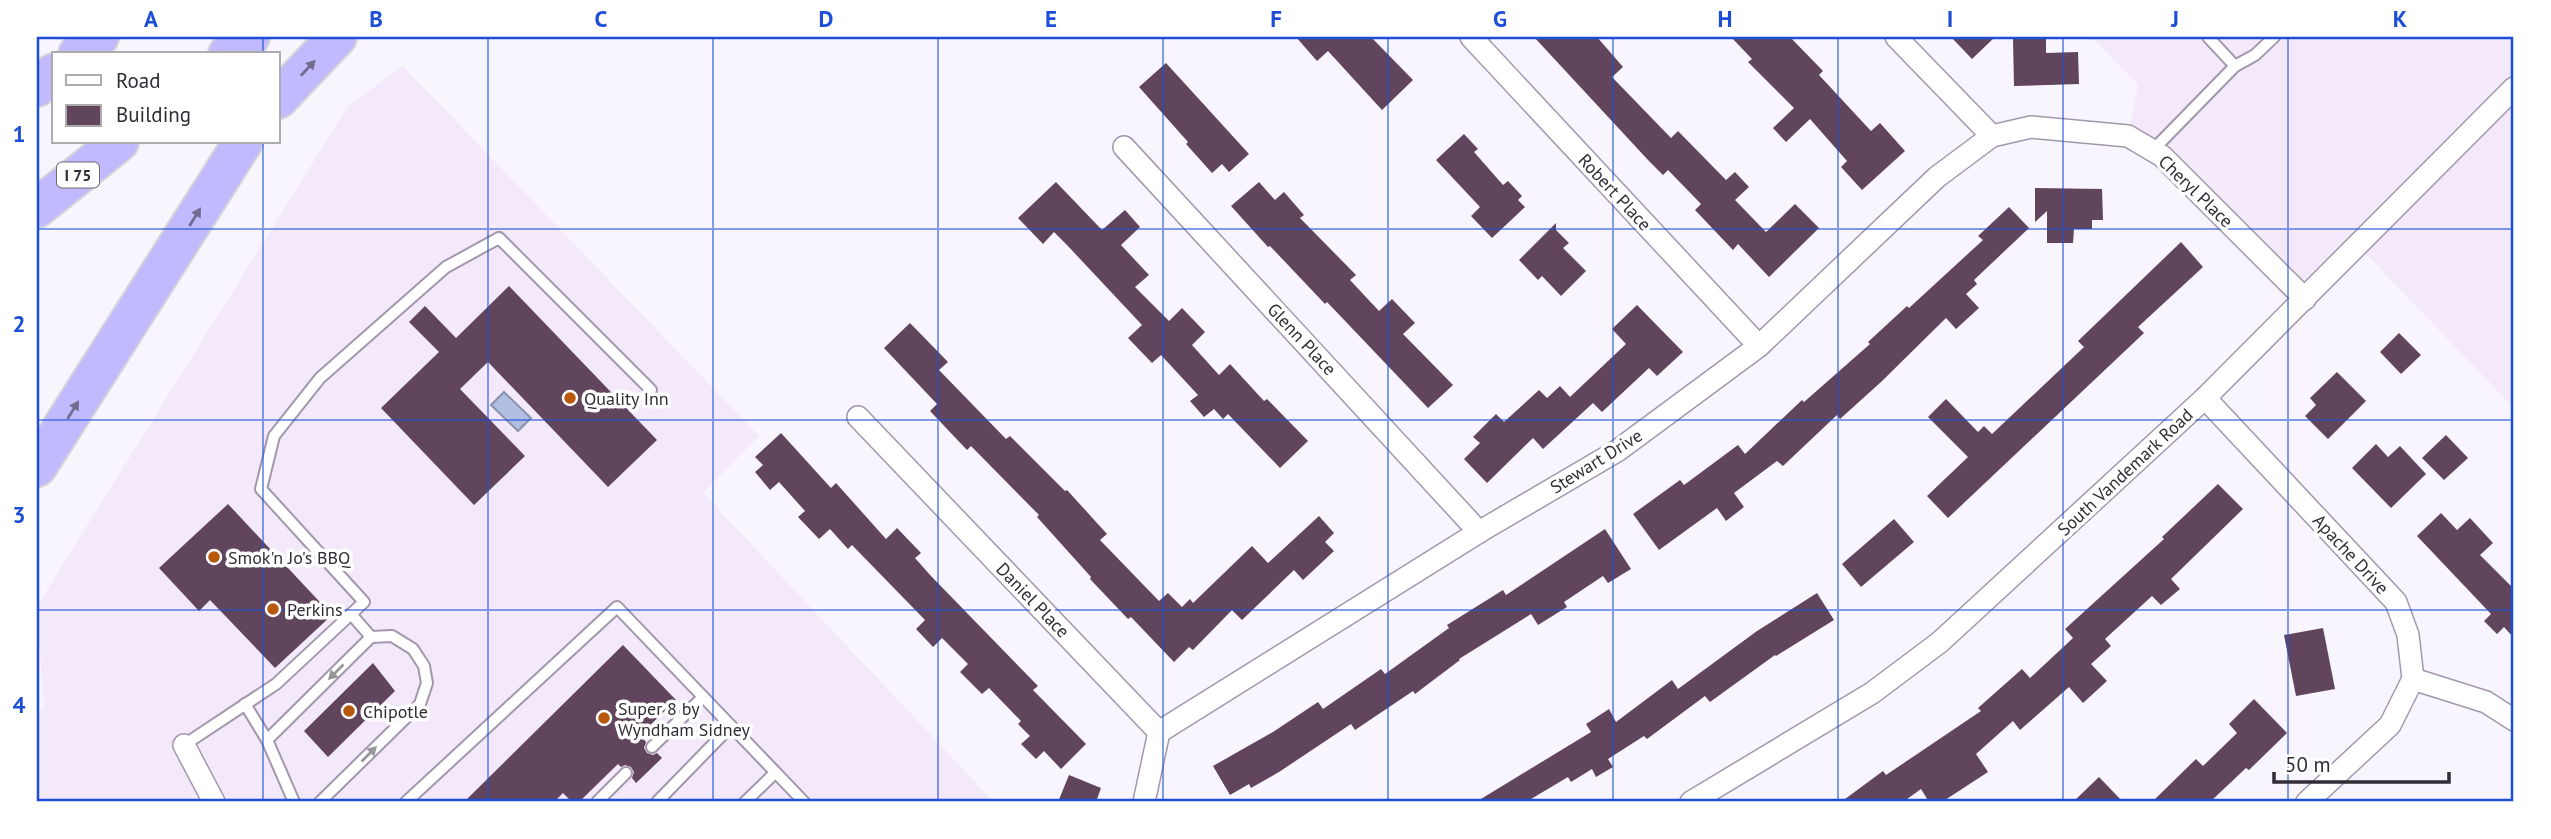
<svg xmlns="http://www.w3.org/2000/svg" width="2551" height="839" font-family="'PT Sans',sans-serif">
  <rect width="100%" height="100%" fill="#f9f5fe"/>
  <g fill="#f3e9fb">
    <path d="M2092,37h422v371l-156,-162 -53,53 -177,-163 10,-51z"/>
    <path d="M403,66l356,370 -56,57 291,309h-957v-88l7,-7 -7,-101 311,-500z"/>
  </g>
  <path fill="#b0bee2" stroke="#8a92ae" stroke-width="2" d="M504,392l27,26 -13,13 -27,-26z"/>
  <g fill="#60455d">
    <path d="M1296,37h75l42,43 -31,30 -54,-59 -11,10z"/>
    <path d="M1534,37h63l26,30 -11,10 59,61 7,-7 48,49 9,-8 14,15 -14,13 31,32 29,-28 24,24 -50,49 -31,-33 -5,6 -38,-40 6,-6 -33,-34 -5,5 -15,-15z"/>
    <path d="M1731,37h59l33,34 -4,4 52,56 9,-8 25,28 -43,39 -21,-23 6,-6 -37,-42 -24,23 -13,-14 21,-20 -46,-46 4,-3z"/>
    <path d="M1951,37h44l-23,22z"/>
    <path d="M2046,38v15l32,-1 1,32 -65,2 -1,-47z"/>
    <path d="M1166,63l83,91 -20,18 -7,-8 -10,9 -26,-29 2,-2 -49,-55z"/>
    <path d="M1464,134l14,15 -4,3 29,33 5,-4 14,15 -4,4 7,7 -33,31 -21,-22 9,-9 -44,-47z"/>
    <path d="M1056,182l46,48 23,-20 15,17 -19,18 28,30 -14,12 34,34 13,-13 23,24 -13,13 27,30 11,-11 34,37 3,-2 41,42 -28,27 -52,-54 -5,5 -9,-10 -10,8 -14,-16 8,-6 -37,-40 -9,8 -24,-25 14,-13 -75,-80 -13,-13 -11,12 -25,-26z"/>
    <path d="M1259,182l16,18 9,-8 20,23 -4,3 56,57 -6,5 29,31 13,-12 23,24 -12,11 50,51 -25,23 -101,-106 -2,2 -55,-58 -2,1 -37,-41z"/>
    <path d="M2035,188l67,1 1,31h-11v9h-18l-1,14h-26v-32l-12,11z"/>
    <path d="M2009,207l20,21 -55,52 3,4 -11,10 13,14 -23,21 -10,-11 -65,64 -41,37 -3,-4 -54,51 -6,-5 -43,32 10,14 -18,14 -9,-13 -58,42 -26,-36 47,-34 4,5 54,-40 7,9 57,-54 2,2 66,-58 -2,-2 39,-36 2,2 74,-68 -5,-4z"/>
    <path d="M1556,223v7l13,13 -6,5 23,23 -25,25 -19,-20 -4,4 -19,-20z"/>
    <path d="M2181,242l22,25 -65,60 6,6 -196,185 -21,-22 41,-39 -40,-40 18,-18 32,33 6,-6 8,8 92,-87 -6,-6z"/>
    <path d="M509,286l148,154 -49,47 -120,-125 -28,27 65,67 -51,49 -93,-97 58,-56 -30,-30 16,-16 31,32z"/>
    <path d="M1637,305l46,47 -26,24 -8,-8 -47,44 -9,-9 -50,46 -10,-11 -46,45 -23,-24 16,-16 -7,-6 23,-23 8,8 35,-32 8,8 13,-12 10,11 56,-53 -14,-15z"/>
    <path d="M910,323l38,39 -9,8 67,69 4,-3 55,55 2,-1 40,44 -7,6 59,61 9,-8 14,14 8,-8 3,4 59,-57 16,17 51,-47 15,17 -9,9 9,9 -31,29 -9,-10 -52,50 -10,-10 -39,40 -4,-3 -15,15 -43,-45 -3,2 -38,-40 1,-2 -54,-60 2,-2 -68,-69 -4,4 -37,-39 7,-7 -53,-56z"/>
    <path d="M2399,333l22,22 -20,19 -21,-22z"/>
    <path d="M2337,372l29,29 -38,38 -23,-23 11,-11 -6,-7z"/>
    <path d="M781,433l50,55 5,-5 50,56 11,-11 24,25 -6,5 16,18 107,110 -5,4 53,54 -25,25 -17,-18 -8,8 -15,-15 9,-8 -12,-12 3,-3 -32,-33 -7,6 -22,-22 8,-8 -26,-26 -9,9 -17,-18 9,-9 -73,-75 -4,4 -18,-20 -11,10 -21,-22 7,-6 -26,-29 -9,8 -15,-18 8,-7 -8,-8z"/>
    <path d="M2446,435l22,23 -24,22 -22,-22z"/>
    <path d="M2376,444l12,13 12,-11 26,28 -35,34 -39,-40z"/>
    <path d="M2218,484l25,25 -72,70 9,10 -19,16 -9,-9 -47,43 6,7 -20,18 16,17 -24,22 -14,-16 -49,43 -7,-9 -37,33 12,18 -46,30h-13l-8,-13 -18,13h-62l42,-31 3,4 95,-64 -3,-3 44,-39 8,9 43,-40 -8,-9 99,-90 -2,-2z"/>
    <path d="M228,504l104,111 -57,53 -65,-68 -11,11 -40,-43z"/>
    <path d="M2441,513l16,17 13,-12 23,25 -13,12 34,34v49l-10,-11 -7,7 -13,-13 7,-7 -74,-78z"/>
    <path d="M1894,519l20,23 -53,45 -19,-23z"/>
    <path d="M1605,529l26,40 -23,14 -5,-7 -39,26 3,5 -29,18 -7,-11 -72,45 1,1 -45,34 -2,-3 -58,39 -4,-6 -72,48 -28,16 -2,-4 -19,11 -17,-29 60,-34 45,-30 5,7 58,-40 4,5 64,-46 -2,-3 56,-35 3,5z"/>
    <path d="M1817,593l17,27 -58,36 -1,-1 -65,47 -5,-6 -58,43 -3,-3 -36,23 5,8 -17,10 -4,-8 -21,13 -3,-5 -42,25h-50l115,-70 -5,-8 23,-15 7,13 56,-42 6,9 79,-58z"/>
    <path d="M2323,628l12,61 -39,7 -12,-61z"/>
    <path d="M623,645l53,55 -36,35 6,7 -2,6 3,5 6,2 4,-2 5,5 -26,25 -4,-5 2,-6 -3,-5 -6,-2 -4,2 -3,-3 -39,38h-7l-9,-9 -9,9h-90z"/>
    <path d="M373,663l22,28 -67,66 -24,-26z"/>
    <path d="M2254,699l33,34 -38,37 -3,-2 -36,34h-58l44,-43 7,7 34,-33 -8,-9z"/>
    <path d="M1069,775l32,13 -5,14h-38z"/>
    <path d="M2099,777l24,25h-50z"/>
  </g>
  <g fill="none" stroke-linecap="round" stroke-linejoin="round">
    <g stroke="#a297ac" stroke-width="14">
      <g id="service">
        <path d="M2208,37l27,29"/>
        <path d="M2152,151l83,-85 20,-11 19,-18"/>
        <path d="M351,614l20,23"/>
        <path d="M245,704l22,36 27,62"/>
        <path d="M267,740l104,-103 21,-1 21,13 11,17 3,17 -7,21 -100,98"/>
        <path d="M184,745l92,-61 88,-82 -103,-113 13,-53 46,-58 126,-111 53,-29 152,152"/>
        <path d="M652,747l51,-50"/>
        <path d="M406,802l211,-195 187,195"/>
        <path d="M597,802l29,-29"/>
        <path d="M657,802l74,-76"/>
        <path d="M745,802l30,-29"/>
      </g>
    </g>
    <g stroke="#a297ac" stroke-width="24">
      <g id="minor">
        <path d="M1471,37l288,309"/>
        <path d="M1896,37l96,99"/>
        <path d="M1124,147l355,385"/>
        <path d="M2205,398l191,204 12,33 5,44"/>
        <path d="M858,417l301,315"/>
        <path d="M2413,679l73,23 28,18"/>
        <path d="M1159,732l320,-200 138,-81 142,-105 178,-169 55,-41 39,-9 97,9 34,20 143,143"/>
        <path d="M184,745l30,57"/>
        <path d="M1144,802l15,-70"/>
        <path d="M1691,802l181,-109 68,-51 265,-244 309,-310"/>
        <path d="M2307,802l83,-77 23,-46"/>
      </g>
    </g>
    <g stroke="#d6d5d7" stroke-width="42">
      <g id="motorway">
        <path d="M78,54l21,-17"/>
        <path d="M228,54l22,-17"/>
        <path d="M37,87l17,-14"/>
        <path d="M278,99l59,-62"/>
        <path d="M37,208l82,-66"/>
        <path d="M37,467l206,-325"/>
      </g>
    </g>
    <use href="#service" stroke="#fff" stroke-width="10"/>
    <use href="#minor" stroke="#fff" stroke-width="21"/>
    <use href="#motorway" stroke="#c1bafe" stroke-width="38"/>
  </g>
  <defs><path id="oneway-solid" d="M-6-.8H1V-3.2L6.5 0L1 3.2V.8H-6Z" transform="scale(1.75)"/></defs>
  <g fill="#726c8f">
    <use href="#oneway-solid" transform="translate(308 68) rotate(-47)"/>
    <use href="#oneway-solid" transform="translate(195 217) rotate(-58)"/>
    <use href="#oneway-solid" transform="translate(73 410) rotate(-58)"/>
  </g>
  <g fill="#98969a">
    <use href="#oneway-solid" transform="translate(336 672) rotate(135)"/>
    <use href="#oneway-solid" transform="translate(369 754) rotate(-45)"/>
  </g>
  <path fill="none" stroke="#1d4ed8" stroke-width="2" stroke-opacity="0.55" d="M263,37v17M488,37v765M713,37v765M938,37v765M1163,37v765M1388,37v765M1613,37v765M1838,37v765M2063,37v765M2288,37v765M263,142v660M37,229h2477M37,420h2477M37,610h2477"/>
  <g fill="#b7580c" stroke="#fff" stroke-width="2.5">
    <circle cx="570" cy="398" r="7"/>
    <circle cx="214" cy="557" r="7"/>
    <circle cx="273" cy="609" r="7"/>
    <circle cx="349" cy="711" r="7"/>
    <circle cx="604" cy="718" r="7"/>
  </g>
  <g text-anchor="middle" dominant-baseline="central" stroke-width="7" stroke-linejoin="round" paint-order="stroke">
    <rect fill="#fff" stroke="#6f6b72" stroke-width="2" x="57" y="162.5" width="42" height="25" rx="5"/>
    <g font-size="16" font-weight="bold" fill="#312c35">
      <text x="78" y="175">I 75</text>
    </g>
    <g font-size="18" fill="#312c35" stroke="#fff">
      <text transform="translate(2196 191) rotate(44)">Cheryl Place</text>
      <text transform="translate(1615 192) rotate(47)">Robert Place</text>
      <text transform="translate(1302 339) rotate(47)">Glenn Place</text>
      <text transform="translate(1596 461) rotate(-32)">Stewart Drive</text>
      <text transform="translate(2125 472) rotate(-43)">South Vandemark Road</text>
      <text transform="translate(2351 554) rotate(47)">Apache Drive</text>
      <text transform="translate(1033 600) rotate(46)">Daniel Place</text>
    </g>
    <g font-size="18" fill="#312c35" stroke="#fff" text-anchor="start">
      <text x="584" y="398">Quality Inn</text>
      <text x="228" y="557">Smok'n Jo's BBQ</text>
      <text x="287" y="609">Perkins</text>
      <text x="618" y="708">Super 8 by<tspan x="618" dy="21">Wyndham Sidney</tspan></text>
      <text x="363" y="711">Chipotle</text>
    </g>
  </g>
  <rect width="2551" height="839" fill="none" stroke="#ffffff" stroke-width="77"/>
  <rect x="52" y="52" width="228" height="91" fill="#ffffff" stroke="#adabae" stroke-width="2"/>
  <rect x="66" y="75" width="35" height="10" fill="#ffffff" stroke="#adabae" stroke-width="2"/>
  <text x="116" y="88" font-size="21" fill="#312c35">Road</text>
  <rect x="66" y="105" width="35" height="21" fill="#60455d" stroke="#adabae" stroke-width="2"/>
  <text x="116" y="122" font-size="21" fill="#312c35">Building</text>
  <path d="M2274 772v10h175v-10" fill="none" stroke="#312c35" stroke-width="3.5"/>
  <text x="2285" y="772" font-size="21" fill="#312c35" stroke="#ffffff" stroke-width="5" paint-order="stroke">50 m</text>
  <rect x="38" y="38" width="2474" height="762" fill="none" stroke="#1d4ed8" stroke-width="2.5"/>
  <g font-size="23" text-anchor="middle" font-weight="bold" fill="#1d4ed8">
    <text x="151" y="27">A</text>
    <text x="376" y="27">B</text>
    <text x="601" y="27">C</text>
    <text x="826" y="27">D</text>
    <text x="1051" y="27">E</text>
    <text x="1276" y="27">F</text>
    <text x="1500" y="27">G</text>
    <text x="1725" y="27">H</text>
    <text x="1950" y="27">I</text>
    <text x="2175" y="27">J</text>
    <text x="2400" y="27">K</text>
    <text x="19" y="142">1</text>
    <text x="19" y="332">2</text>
    <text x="19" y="523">3</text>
    <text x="19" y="713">4</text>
  </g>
</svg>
